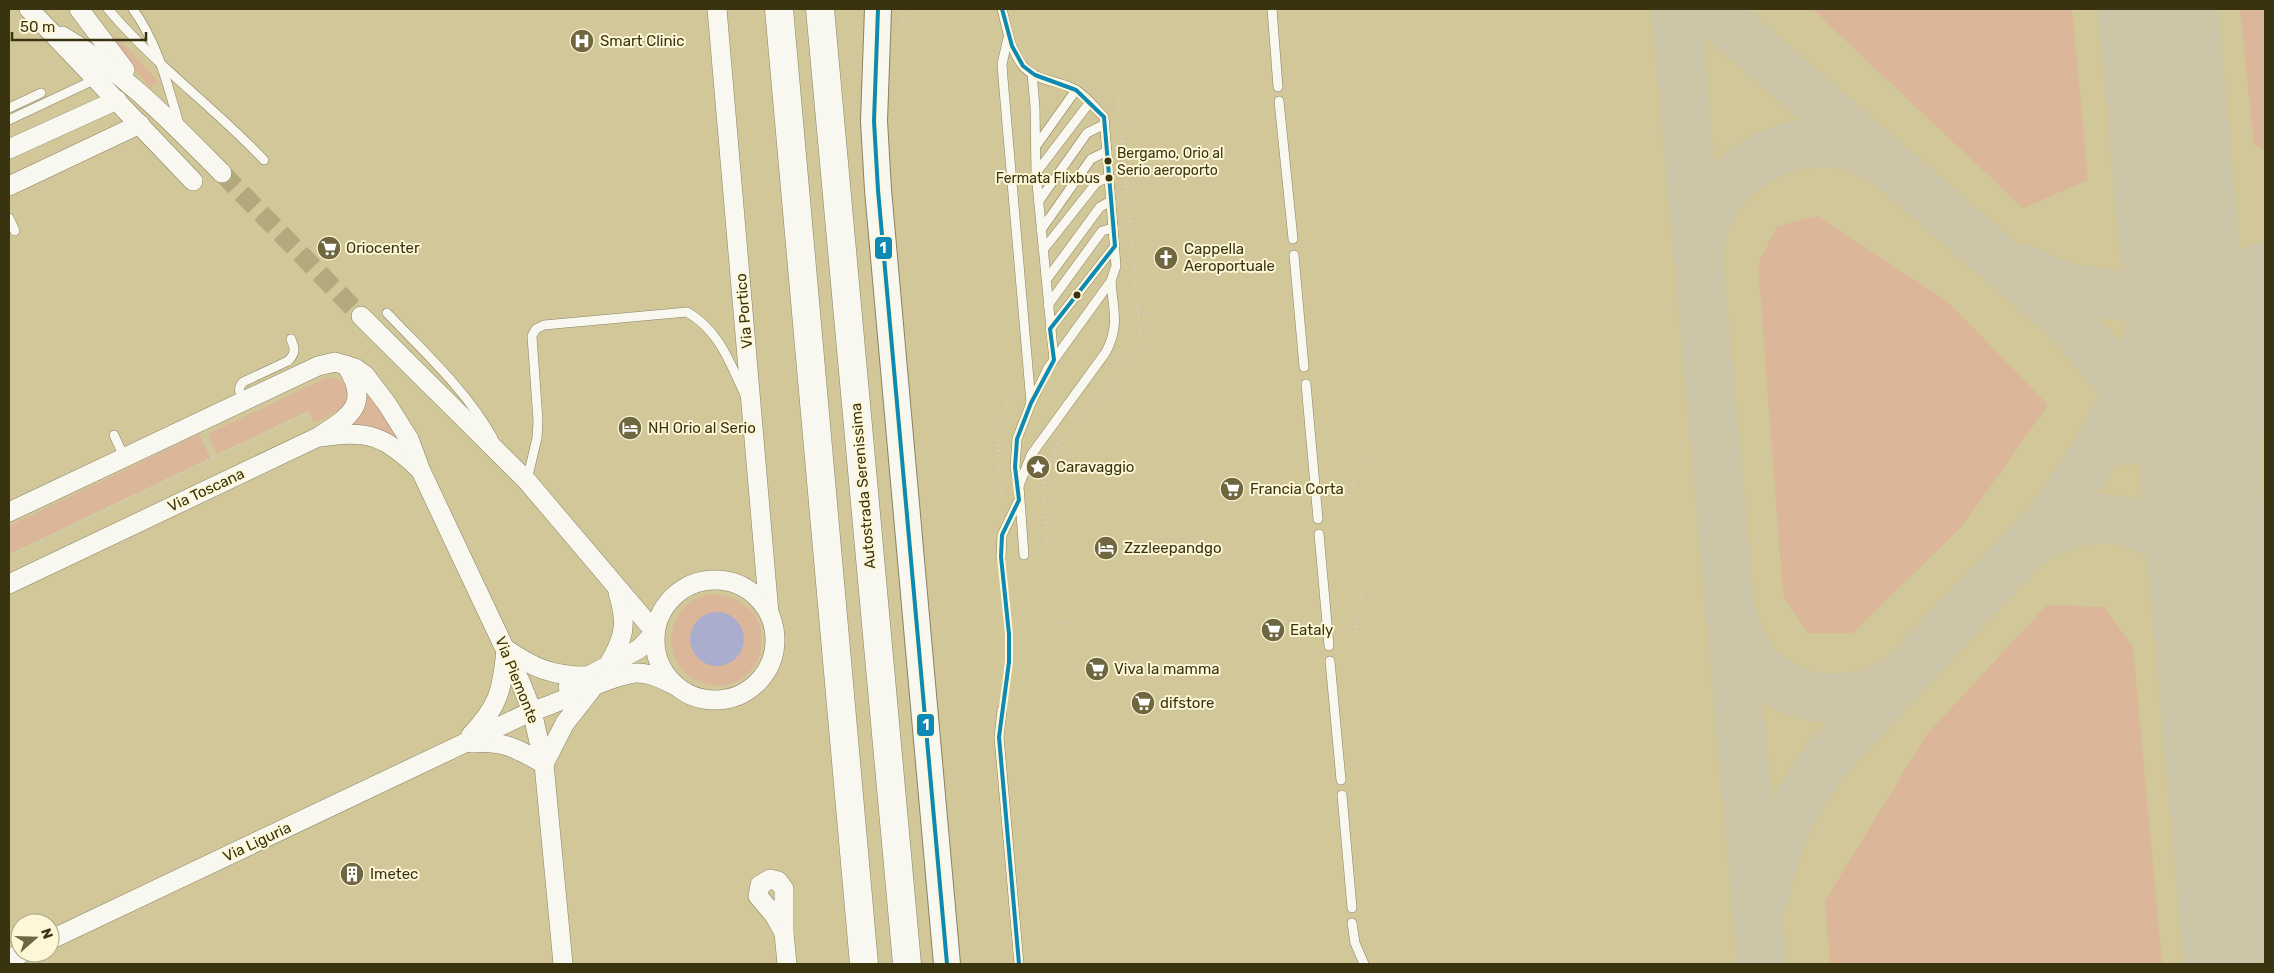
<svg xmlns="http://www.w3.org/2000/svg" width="2274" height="973" font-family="Rubik,sans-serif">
  <rect width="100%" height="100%" fill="#d1c799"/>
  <g fill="#dbb698">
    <path d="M1812,9h260l16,171 -65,28z"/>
    <path d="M2240,9h25v142l-11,-7z"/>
    <path d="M117,37l41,44 -7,7 -40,-46z"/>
    <path d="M1817,216l130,85 101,104 -86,121 -109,107h-45l-25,-38 -25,-331 19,-38z"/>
    <path d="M328,377l12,3c26,21 -9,35 -26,43l-6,-12 -91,43 -9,-20z"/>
    <path d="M365,386l35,54 -21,-11 -28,-4c11,-14 17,-20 14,-39z"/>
    <path d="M199,434l11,24 -201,96v-28z"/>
    <path d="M714,594c76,8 52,105 -8,90 -10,-3 -18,-8 -25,-16 -18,-23 -10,-59 18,-71 5,-1 10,-2 15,-3z"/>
    <path d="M2047,605l57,2 29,40 29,317h-332l-5,-63 102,-167z"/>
  </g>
  <circle fill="#aaadce" cx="717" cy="639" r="27"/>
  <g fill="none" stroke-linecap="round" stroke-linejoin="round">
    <g stroke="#ccc5a8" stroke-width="49">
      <path d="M1676,9l86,955"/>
      <path d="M1714,9l12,14 327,284c67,65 116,137 145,227 8,26 10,55 15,82"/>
      <path d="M1700,247c7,-63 67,-108 130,-104 17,1 32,8 47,15"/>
      <path d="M2022,268c11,5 23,12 35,16 70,20 143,16 208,-18"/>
      <path d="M2123,441l67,-76 75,-78"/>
      <path d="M2029,543c71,-45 129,-24 178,38"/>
      <path d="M2217,575c8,-79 17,-156 48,-230"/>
      <path d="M1734,622c20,75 104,97 166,55"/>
      <path d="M1765,893c12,-55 27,-84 58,-130 45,-49 91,-98 136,-147 29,-31 61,-61 88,-94 60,-74 102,-164 119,-258 7,-40 4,-81 4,-121"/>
    </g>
    <path stroke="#ccc5a8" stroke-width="120" d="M2158,9l86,955"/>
    <path stroke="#b3a97d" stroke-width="19" stroke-dasharray="19 9" stroke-linecap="butt" d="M222,173l139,143"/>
    <g stroke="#8a8362" stroke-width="10">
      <g id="service">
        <path d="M108,9c47,56 106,98 156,151"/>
        <path d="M133,9c25,35 34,74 46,115"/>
        <path d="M1002,9c5,20 8,41 21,57 13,16 37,14 53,24 11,7 19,18 28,27l12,149 -5,15 -63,87 -17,35 -14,36 -2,28 4,19 5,69"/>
        <path d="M1272,9l6,78"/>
        <path d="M1008,38l-6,26 1,14 28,325"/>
        <path d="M1032,73l3,34 1,66 18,187"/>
        <path d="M1279,101l14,138"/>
        <path d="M9,108l32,-15"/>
        <path d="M9,120l87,-41"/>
        <path d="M1036,146l40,-56"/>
        <path d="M1036,173l54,-71"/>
        <path d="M1039,201l48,-68 18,-9"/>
        <path d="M9,218l6,13"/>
        <path d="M1041,230l50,-71 16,-8"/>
        <path d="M1043,250l54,-68 12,-5"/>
        <path d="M1294,255l10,112"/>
        <path d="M1047,279l53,-72 11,-6"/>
        <path d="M1048,305l54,-74 11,-3"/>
        <path d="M387,313c37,39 79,77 106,125"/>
        <path d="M1050,329l65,-83"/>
        <path d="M1306,384l12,135"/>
        <path d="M243,400c-3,-7 -6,-11 0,-18l45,-21c8,-8 7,-12 3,-22"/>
        <path d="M114,435l10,22"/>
        <path d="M527,480l10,-42 1,-17 -6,-85 4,-7 8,-4 143,-13c32,18 43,51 58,83"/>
        <path d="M1019,486l12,-31 75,-103c14,-27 7,-42 5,-71"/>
        <path d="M1319,534l10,112"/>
        <path d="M1001,557l1,-22 16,-33"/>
        <path d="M1330,661l11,119"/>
        <path d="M1002,710l-3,27 20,227"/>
        <path d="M1342,795l10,113"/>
        <path d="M1352,923l3,20 9,21"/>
      </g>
    </g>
    <g stroke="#8a8362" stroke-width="20">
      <g id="minor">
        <path d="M29,9l164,172"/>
        <path d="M79,9l46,61"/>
        <path d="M717,9l52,604"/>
        <path d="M62,36c62,36 110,87 160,137"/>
        <path d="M9,149l108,-49"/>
        <path d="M9,186l131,-62"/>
        <path d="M361,316l166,165 128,151"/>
        <path d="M322,437c46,-8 64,0 96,31"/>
        <path d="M9,512l309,-146 17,-4 20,6 10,7 22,29 22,35 12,32 99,210 12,30 12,53 19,200"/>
        <circle cx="715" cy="640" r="60"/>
        <path d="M9,584l309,-147c33,-21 53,-33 28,-72"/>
        <path d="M506,649c28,19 46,27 80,27"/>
        <path d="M607,667c17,-28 21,-43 11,-74"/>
        <path d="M568,687l71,-38 16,-17"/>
        <path d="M471,735c28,-29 31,-45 35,-85"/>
        <path d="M472,743c31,-3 46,6 72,21"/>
        <path d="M544,764l21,-41 26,-33"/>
        <path d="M770,879l8,2 6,8v44l-10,-18 -16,-19 2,-11z"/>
        <path d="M784,933l3,31"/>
        <path d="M50,940l482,-229c33,-9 72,-34 103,-38 14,-1 29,7 41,13"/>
        <path d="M9,959l13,-6"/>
      </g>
    </g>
    <g stroke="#8a8362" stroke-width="28">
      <path id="secondary" d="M878,9l-4,112 4,69 69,774"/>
    </g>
    <g stroke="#8a8362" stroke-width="29">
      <g id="motorway">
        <path d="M779,9l85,955"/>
        <path d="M820,9l87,955"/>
      </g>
    </g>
    <g stroke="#d3cfc0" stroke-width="3" stroke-dasharray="1 4" stroke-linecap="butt">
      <path d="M900,27l6,-18"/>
      <path d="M1138,315l28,-4"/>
      <path d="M1104,391l11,10"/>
      <path d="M205,438l9,20"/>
      <path d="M1058,443l17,15"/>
      <path d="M1001,496c-1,-26 -5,-57 2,-82 4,-11 10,-20 12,-33"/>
      <path d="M1341,514l24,-57"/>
      <path d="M1047,553l-3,-68 14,-42 83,-96 -22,-238 1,-39"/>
      <path d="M9,556l298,-143 4,8"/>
      <path d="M1055,624l25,-5"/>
      <path d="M1354,642l9,-56"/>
    </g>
    <use href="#service" stroke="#f8f7f0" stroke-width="9"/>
    <use href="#minor" stroke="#f8f7f0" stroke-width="19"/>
    <use href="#secondary" stroke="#f8f7f0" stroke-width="26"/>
    <use href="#motorway" stroke="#f8f7f0" stroke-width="28"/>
    <g stroke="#fef7d7" stroke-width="8">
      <g id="bus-1">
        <path d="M878,9l-4,112 4,69 69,774"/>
        <path d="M1002,9l10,37 11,20 12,9 41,15 28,27 11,129 -65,83 4,31 -23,43 -14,36 -2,28 4,33 -17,35 -1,22 8,77v28l-10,75 20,227"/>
      </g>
    </g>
    <use href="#bus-1" stroke="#0c8ab5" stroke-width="4"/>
  </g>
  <defs>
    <g id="hospital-disc" transform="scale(1.25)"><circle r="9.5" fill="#6f673f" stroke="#fef7d7"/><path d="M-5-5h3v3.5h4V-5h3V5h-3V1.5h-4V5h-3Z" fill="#fff"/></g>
    <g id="supermarket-disc" transform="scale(1.25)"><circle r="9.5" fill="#6f673f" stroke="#fef7d7"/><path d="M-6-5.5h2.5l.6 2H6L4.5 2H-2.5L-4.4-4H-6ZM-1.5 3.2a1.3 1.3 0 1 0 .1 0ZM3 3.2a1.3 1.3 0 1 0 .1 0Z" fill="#fff"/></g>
    <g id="church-disc" transform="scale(1.25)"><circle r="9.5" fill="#6f673f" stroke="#fef7d7"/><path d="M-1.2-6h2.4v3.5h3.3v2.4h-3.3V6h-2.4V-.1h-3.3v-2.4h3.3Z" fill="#fff"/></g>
    <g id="hotel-disc" transform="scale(1.25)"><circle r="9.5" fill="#6f673f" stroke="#fef7d7"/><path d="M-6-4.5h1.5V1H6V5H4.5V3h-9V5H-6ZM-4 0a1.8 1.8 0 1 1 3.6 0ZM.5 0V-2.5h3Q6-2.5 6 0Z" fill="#fff"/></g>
    <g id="sight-disc" transform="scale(1.25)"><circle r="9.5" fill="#6f673f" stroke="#fef7d7"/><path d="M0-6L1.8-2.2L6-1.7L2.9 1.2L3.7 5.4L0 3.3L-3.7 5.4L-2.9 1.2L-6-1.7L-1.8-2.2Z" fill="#fff"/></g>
    <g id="building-disc" transform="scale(1.25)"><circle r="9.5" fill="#6f673f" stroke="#fef7d7"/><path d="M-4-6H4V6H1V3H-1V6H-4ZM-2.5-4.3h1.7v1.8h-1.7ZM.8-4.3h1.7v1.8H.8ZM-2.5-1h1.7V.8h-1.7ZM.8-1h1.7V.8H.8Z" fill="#fff"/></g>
  </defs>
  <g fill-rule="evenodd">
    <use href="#hospital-disc" x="582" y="41"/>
    <use href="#supermarket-disc" x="329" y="248"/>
    <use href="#church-disc" x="1166" y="258"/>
    <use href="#hotel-disc" x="630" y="428"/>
    <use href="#sight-disc" x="1038" y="467"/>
    <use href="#supermarket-disc" x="1232" y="489"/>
    <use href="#hotel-disc" x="1106" y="548"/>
    <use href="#supermarket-disc" x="1273" y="630"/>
    <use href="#supermarket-disc" x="1097" y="669"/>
    <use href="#supermarket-disc" x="1143" y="703"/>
    <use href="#building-disc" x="352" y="874"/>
  </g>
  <g fill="#3a330f" stroke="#fef7d7" stroke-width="2">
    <circle cx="1108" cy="161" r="4.5"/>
    <circle cx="1109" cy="178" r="4.5"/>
    <circle cx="1077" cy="295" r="4.5"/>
  </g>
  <g text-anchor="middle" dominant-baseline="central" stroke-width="4" stroke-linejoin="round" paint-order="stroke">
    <g font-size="14" fill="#3a330f" stroke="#fef7d7" text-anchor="start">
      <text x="1117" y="153">Bergamo, Orio al<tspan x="1117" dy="17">Serio aeroporto</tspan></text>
      <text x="1100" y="178" text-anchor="end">Fermata Flixbus</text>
    </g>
    <g font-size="15" fill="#3a330f" stroke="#fef7d7" text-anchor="start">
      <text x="600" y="41">Smart Clinic</text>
      <text x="346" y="248">Oriocenter</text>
      <text x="1184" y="249">Cappella<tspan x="1184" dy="17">Aeroportuale</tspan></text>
      <text x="648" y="428">NH Orio al Serio</text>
      <text x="1056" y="467">Caravaggio</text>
      <text x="1250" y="489">Francia Corta</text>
      <text x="1124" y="548">Zzzleepandgo</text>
      <text x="1290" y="630">Eataly</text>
      <text x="1114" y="669">Viva la mamma</text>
      <text x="1160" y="703">difstore</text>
      <text x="370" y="874">Imetec</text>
    </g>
    <g font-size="15" fill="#3a330f" stroke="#fef7d7">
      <text transform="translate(744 311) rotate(-95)">Via Portico</text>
      <text transform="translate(863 486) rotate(-95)">Autostrada Serenissima</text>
      <text transform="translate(206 490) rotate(-25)">Via Toscana</text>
      <text transform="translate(517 680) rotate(68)">Via Piemonte</text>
      <text transform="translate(257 842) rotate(-25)">Via Liguria</text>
    </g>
  </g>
  <g stroke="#fef7d7" stroke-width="2">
    <rect x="874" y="236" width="19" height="24" rx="5" fill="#0c8ab5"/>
    <rect x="916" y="713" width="19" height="24" rx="5" fill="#0c8ab5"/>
  </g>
  <g font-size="14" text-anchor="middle" font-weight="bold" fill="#fff">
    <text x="883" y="253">1</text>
    <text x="926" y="730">1</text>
  </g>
  <rect width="2274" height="973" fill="none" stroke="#3a330f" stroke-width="20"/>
  <g transform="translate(35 938) rotate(70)"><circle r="24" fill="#fef7d7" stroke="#b0a987"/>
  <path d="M0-4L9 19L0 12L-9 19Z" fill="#6f673f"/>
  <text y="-8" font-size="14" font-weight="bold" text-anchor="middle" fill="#3a330f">N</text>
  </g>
  <path d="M12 32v8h134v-8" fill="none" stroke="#3a330f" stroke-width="2.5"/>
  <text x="20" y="32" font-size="15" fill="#3a330f" stroke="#fef7d7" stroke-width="4" paint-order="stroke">50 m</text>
</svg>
